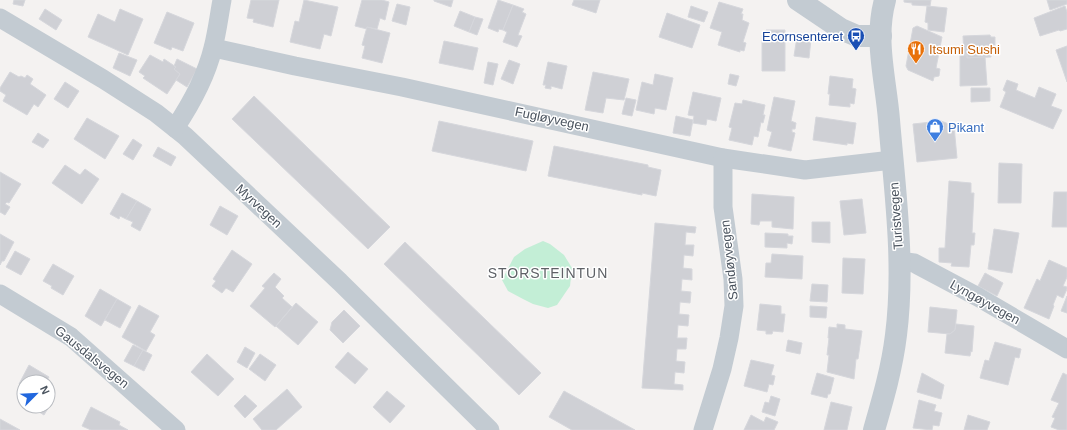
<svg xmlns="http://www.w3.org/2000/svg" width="1067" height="430" font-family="Helvetica,sans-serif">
  <rect width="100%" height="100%" fill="#f4f2f1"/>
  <path fill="#c3eed6" d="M543,241l7,3 14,11 8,13 -2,18 -13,19 -9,3 -15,-4 -10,-5 -15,-8 -6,-11 12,-23 11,-8z"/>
  <g fill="#cfd0d5" stroke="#d6d7dc">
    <path d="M14,0h11l-2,6 -10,-2z"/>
    <path d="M251,0h28l-6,27 -20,-5 1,-3 -7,-1z"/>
    <path d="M304,0l34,7 -7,29 -7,-2 -4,15 -30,-7 5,-21 4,1z"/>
    <path d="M362,0h20l7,2 -4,18 -5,-2 -3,11 -10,-2v2l-12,-3z"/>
    <path d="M434,0h19l-2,7 -17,-6z"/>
    <path d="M498,0l15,5 -10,25 -4,-1 -1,3 -10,-4z"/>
    <path d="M574,0h26l-4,13 -24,-8z"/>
    <path d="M904,0h27l-1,6 -18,-1v-2l-8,-1z"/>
    <path d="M1047,0h20v4l-17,6z"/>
    <path d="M719,2l24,7 -2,5h2l-1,6 7,3 -6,19 3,1 -2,8 -4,-1v2l-22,-7 4,-13 -12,-4z"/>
    <path d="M397,4l13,3 -4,18 -14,-4z"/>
    <path d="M513,5l11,4 -2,3 4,2 -8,21 4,1 -5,11 -14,-5 4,-10 -4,-2z"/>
    <path d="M691,6l17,6 -4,10 -16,-5z"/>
    <path d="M927,6l20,2 -3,24 -16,-2v-7l-3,-1z"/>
    <path d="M1065,6l2,6v17l-7,2 -1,-1 -19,6 -6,-18z"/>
    <path d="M45,9l17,11 -6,10 -17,-11z"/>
    <path d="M120,9l23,10 -15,36 -40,-18 10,-23 17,8z"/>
    <path d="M460,11l15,6 -6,15 -15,-6z"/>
    <path d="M167,12l27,11 -11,28 -11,-4 -1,3 -17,-7z"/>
    <path d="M667,13l33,12 -8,23 -33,-11z"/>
    <path d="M475,17l8,2 -6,16 -8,-3z"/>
    <path d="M917,26l25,11 -6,31 4,1 -1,7 -5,1 -1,4 -25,-11 -2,-4 7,-38z"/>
    <path d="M367,27l23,6 -8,30 -20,-5 3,-12 -3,-1z"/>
    <path d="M766,30h19v41h-23v-36h4z"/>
    <path d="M990,35l1,2h4v13h-4v7l-24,1v-3h-3l-1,-19z"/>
    <path d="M797,37l14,2 -2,19 -15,-2z"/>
    <path d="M444,41l34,7 -5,22 -34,-7z"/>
    <path d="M1067,46v36l-11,-32z"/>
    <path d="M119,53l18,7 -7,16 -17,-8z"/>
    <path d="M150,55l13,7 1,-3 12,8 -2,2 6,5 -13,20 -24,-16 2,-2 -6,-4z"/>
    <path d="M960,55h7v3l18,-1 2,28 -27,1z"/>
    <path d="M177,59l20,10 -10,18 -11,-7 4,-6 -6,-5 2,-2 -2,-1z"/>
    <path d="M509,60l11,4 -7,20 -12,-5z"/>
    <path d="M488,62l10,2 -5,21 -9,-2z"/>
    <path d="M548,62l19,4 -5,23 -11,-3v3l-6,-1 1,-3h-3z"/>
    <path d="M10,72l9,5 2,-1 4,2 2,-3 6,4 -3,5 16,11 -8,12 -4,-3 -7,11 -24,-14 3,-6 -6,-4v-3z"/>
    <path d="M593,72l36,7 -5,21 -18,-2 -3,15 -18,-3z"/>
    <path d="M655,74l18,4 -7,32 -11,-2 -1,6 -18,-4 6,-28 11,3z"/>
    <path d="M730,74l9,2 -3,10 -8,-2z"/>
    <path d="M830,76l23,3 -1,9 4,1 -2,15 -4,-1v4l-21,-2 1,-11h-2z"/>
    <path d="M1007,80l11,4 -2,6 19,8 4,-11 17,7 -5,12 11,4 -9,19 -53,-22 6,-15 -3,-2z"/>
    <path d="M65,82l14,9 -11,17 -14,-9z"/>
    <path d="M971,88h19v13l-19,1z"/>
    <path d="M693,92l28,6 -5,23 -9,-2 -1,6 -13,-2 1,-7 -6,-1z"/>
    <path d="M254,96l136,131 -22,22 -136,-130z"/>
    <path d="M774,97l21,4 -4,20 5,2 -1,6h-3v3l3,1 -4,18 -23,-5 4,-14 -5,-2z"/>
    <path d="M626,98l10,2 -4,16 -10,-2z"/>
    <path d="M743,100l22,5 -2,10h2l-2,8 -2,-1 -3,15 -4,-1 -2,9 -23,-5 3,-12 -3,-1 6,-24 7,1z"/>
    <path d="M676,116l17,4 -3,16 -17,-3z"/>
    <path d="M816,117l40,6 -3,21 -6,-1v2l-34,-5z"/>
    <path d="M87,118l32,18 -14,23 -31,-20z"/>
    <path d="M439,121l94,20 -7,30 -94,-20z"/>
    <path d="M941,121l13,5 3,32 -40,4 -4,-38z"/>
    <path d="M38,133l11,7 -6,8 -11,-6z"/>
    <path d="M133,139l9,6 -9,15 -10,-6z"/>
    <path d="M554,146l94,19v2l13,3 -5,26 -14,-3v2l-94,-19z"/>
    <path d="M158,147l18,10 -5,9 -18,-10z"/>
    <path d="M999,163l23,1 -1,39h-23z"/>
    <path d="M65,165l15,10 5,-6 14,10 -17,25 -30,-21z"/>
    <path d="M0,172l21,12 -12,19 -2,-1 -2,2 5,3 -5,8 -5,-3z"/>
    <path d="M949,181l22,2v10h3l-2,40h3l-1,12h-3l-2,22 -18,-1 1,-3 -13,-1v-14h6z"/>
    <path d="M1054,192h13v35h-15z"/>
    <path d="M122,193l15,8 -11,18 -6,-3 -1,3 -9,-5z"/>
    <path d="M752,194l42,3 -1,32 -21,-2v-6h-12l-1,4 -8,-1z"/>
    <path d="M862,199l4,34 -22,2 -4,-34z"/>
    <path d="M137,201l14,8 -11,22 -9,-5 2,-4 -7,-3z"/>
    <path d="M220,206l18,10 -11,19 -17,-10z"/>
    <path d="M812,222h18v21l-18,-1z"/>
    <path d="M655,223l41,4 -1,6 -9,-1 -1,13h9l-1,11 -9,-1 -1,13 9,1v11l-10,-1 -1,12 10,1 -1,11 -10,-1 -1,12 10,1 -1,11 -10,-1 -1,13h10l-1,11h-9l-1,12 9,1 -1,11 -9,-1 -1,12 9,1v5l-41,-2z"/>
    <path d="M994,229l25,4 -7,40 -24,-4z"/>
    <path d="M765,233l23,1v2h5l-1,8 -5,-1v5l-22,-1z"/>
    <path d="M0,234l14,8 -10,19h-2l-2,4z"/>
    <path d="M405,242l136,131 -22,22 -135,-131z"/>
    <path d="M232,250l20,14 -19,28 -7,-4 -4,5 -10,-7 4,-5 -3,-2z"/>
    <path d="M15,251l15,8 -9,16 -15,-8z"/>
    <path d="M772,254l31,2 -1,23 -37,-2 1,-14h5z"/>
    <path d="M843,258l22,1 -2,35 -21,-1z"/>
    <path d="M1049,260l18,8v9l-4,9 4,1v2l-4,9 -6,-3 -4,10 1,1 -5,13 -25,-11 13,-29 3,2z"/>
    <path d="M53,264l21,12 -11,19 -12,-7 1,-2 -9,-5z"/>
    <path d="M274,273l7,6 -6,8 9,9 -2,2 10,9 -17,20 -25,-21 15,-18 -3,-2z"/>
    <path d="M985,273l18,10 -6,13 -19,-10z"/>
    <path d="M812,284l16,1 -1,17 -17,-1z"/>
    <path d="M100,289l17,10 -16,27 -16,-10z"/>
    <path d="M1067,296v17l-6,-2z"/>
    <path d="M117,299l14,8 -11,21 -15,-8z"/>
    <path d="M296,303l22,19 -20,23 -22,-19z"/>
    <path d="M760,304l21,2v8h4l-2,18 -10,-1 -1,3h-6v-3l-9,-1z"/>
    <path d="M139,305l20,11 -9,16 5,3 -9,16 -24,-14z"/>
    <path d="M810,306l17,1 -1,11 -16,-1z"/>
    <path d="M930,307l27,3 -2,20 -5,4 -22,-2z"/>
    <path d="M344,310l16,16 -17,17 -13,-13 2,-8z"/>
    <path d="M837,324l8,1v4l17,2 -4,28h-2l-2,20 -27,-7 2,-17h-2l2,-17h-1l1,-11 8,1z"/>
    <path d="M956,324l18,2 -2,26 -1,-1 -1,5 -25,-3 2,-19h3l5,-4z"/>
    <path d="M788,340l14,3 -2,11 -14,-3z"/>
    <path d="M995,342l26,7 -2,9 -4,-1 -7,28 -28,-7 5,-18 4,1z"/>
    <path d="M133,345l10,5 -9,16 -10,-5z"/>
    <path d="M245,347l10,6 -8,15 -10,-6z"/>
    <path d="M143,350l9,5 -8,16 -10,-5z"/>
    <path d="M348,352l20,17 -13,15 -20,-17z"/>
    <path d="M207,354l27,25 -16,17 -27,-24z"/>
    <path d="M260,354l16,11 -11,16 -16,-12z"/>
    <path d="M751,360l23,5 -3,10 4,1 -2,9 -4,-1 -2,8 -23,-6z"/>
    <path d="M29,365l20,12 -3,5h-22v9l-3,-2 2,-3 -4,-2z"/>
    <path d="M817,373l17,5 -4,16h-2l-1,4 -16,-4z"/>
    <path d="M922,373l22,12 -3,14 -24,-7z"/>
    <path d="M1063,373l4,2v55h-8l-8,-3 4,-9 -3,-1 7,-14 -8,-3z"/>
    <path d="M287,389l15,18 -26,23h-14l-9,-11z"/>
    <path d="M387,391l18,15 -15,17 -17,-16z"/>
    <path d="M564,391l71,39h-63l-23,-13z"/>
    <path d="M245,395l12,11 -12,12 -11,-12z"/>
    <path d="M771,396l9,3 -5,17 -13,-4 3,-10 4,1z"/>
    <path d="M919,400l17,5 -2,6 8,2 -3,13 -6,-1 -1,5 -19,-2z"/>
    <path d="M48,401l3,2 -7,12 -13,-8 17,-1z"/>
    <path d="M831,402l21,5 -5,23h-23z"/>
    <path d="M91,407l29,15 -1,3 9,5h-37l-9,-4z"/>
    <path d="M751,415l13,7 2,-5 12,5 -4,8h-30z"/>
    <path d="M968,415l22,7 -3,8h-23z"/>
    <path d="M0,419l20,11h-20z"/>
  </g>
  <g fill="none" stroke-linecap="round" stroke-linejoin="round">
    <g stroke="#c3cbd2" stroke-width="19">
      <path d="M0,18l103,61 53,34 29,23 155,146 150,148"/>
      <path d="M214,48l81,18 107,21 321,71 82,12 87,-10"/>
      <path d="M175,128c16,-24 31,-51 38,-80 4,-15 6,-32 9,-48"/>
      <path d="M899,261l15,2 64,34 89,52"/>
      <path d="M0,294l71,43 105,93"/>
      <path d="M703,430l19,-61 7,-31 5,-32 -1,-27 -10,-72v-49"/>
    </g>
    <g stroke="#c3cbd2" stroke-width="22">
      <path d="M798,0l43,29 16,7h24"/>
      <path d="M874,430c9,-31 18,-62 22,-95 9,-71 -1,-143 -7,-215 -3,-39 -15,-80 -4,-120"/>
    </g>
  </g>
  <defs>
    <g id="bus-pin" transform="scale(0.9)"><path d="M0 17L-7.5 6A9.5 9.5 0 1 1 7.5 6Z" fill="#1a4fb4" stroke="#fff"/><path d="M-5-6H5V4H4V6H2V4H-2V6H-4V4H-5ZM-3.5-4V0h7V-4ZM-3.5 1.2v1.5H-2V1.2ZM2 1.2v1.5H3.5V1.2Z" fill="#fff"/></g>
    <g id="restaurant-pin" transform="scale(0.9)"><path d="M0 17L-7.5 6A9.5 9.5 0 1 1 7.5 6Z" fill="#e8710a" stroke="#fff"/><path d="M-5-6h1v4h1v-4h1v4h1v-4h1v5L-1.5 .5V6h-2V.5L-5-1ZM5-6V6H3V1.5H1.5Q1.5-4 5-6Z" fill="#fff"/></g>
    <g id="shop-pin" transform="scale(0.9)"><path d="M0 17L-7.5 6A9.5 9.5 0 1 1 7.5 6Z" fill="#3f7fe0" stroke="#fff"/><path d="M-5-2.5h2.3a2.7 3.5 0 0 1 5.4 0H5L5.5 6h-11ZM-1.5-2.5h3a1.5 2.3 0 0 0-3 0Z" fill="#fff"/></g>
  </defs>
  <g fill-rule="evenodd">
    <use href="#bus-pin" x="856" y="36"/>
    <use href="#restaurant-pin" x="916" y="49"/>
    <use href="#shop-pin" x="935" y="127"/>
  </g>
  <g text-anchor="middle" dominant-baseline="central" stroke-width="3" stroke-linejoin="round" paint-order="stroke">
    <g font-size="13" fill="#164399" stroke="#fff" text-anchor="end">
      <text x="843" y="36">Ecornsenteret</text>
    </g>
    <g font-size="13" fill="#c56008" stroke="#fff" text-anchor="start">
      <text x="929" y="49">Itsumi Sushi</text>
    </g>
    <g font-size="13" fill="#4a535e" stroke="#fff">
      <text transform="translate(552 119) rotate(12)">Fugløyvegen</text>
      <text transform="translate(259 206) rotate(43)">Myrvegen</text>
      <text transform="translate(896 216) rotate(-94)">Turistvegen</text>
      <text transform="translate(729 260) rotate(-96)">Sandøyvegen</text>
      <text transform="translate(985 302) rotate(29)">Lyngøyvegen</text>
      <text transform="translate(92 357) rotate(39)">Gausdalsvegen</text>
    </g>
    <g font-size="13" fill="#366cbe" stroke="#fff" text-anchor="start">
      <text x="948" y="127">Pikant</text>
    </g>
    <g font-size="14" letter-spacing="1" fill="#5e6166" stroke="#fff">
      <text x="548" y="273">STORSTEINTUN</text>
    </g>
  </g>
  <g transform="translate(36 394) rotate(66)"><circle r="19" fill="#ffffff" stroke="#b7babf"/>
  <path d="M0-3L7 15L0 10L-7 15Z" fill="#2167de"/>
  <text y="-6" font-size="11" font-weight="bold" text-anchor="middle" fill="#4a535e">N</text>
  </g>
</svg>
